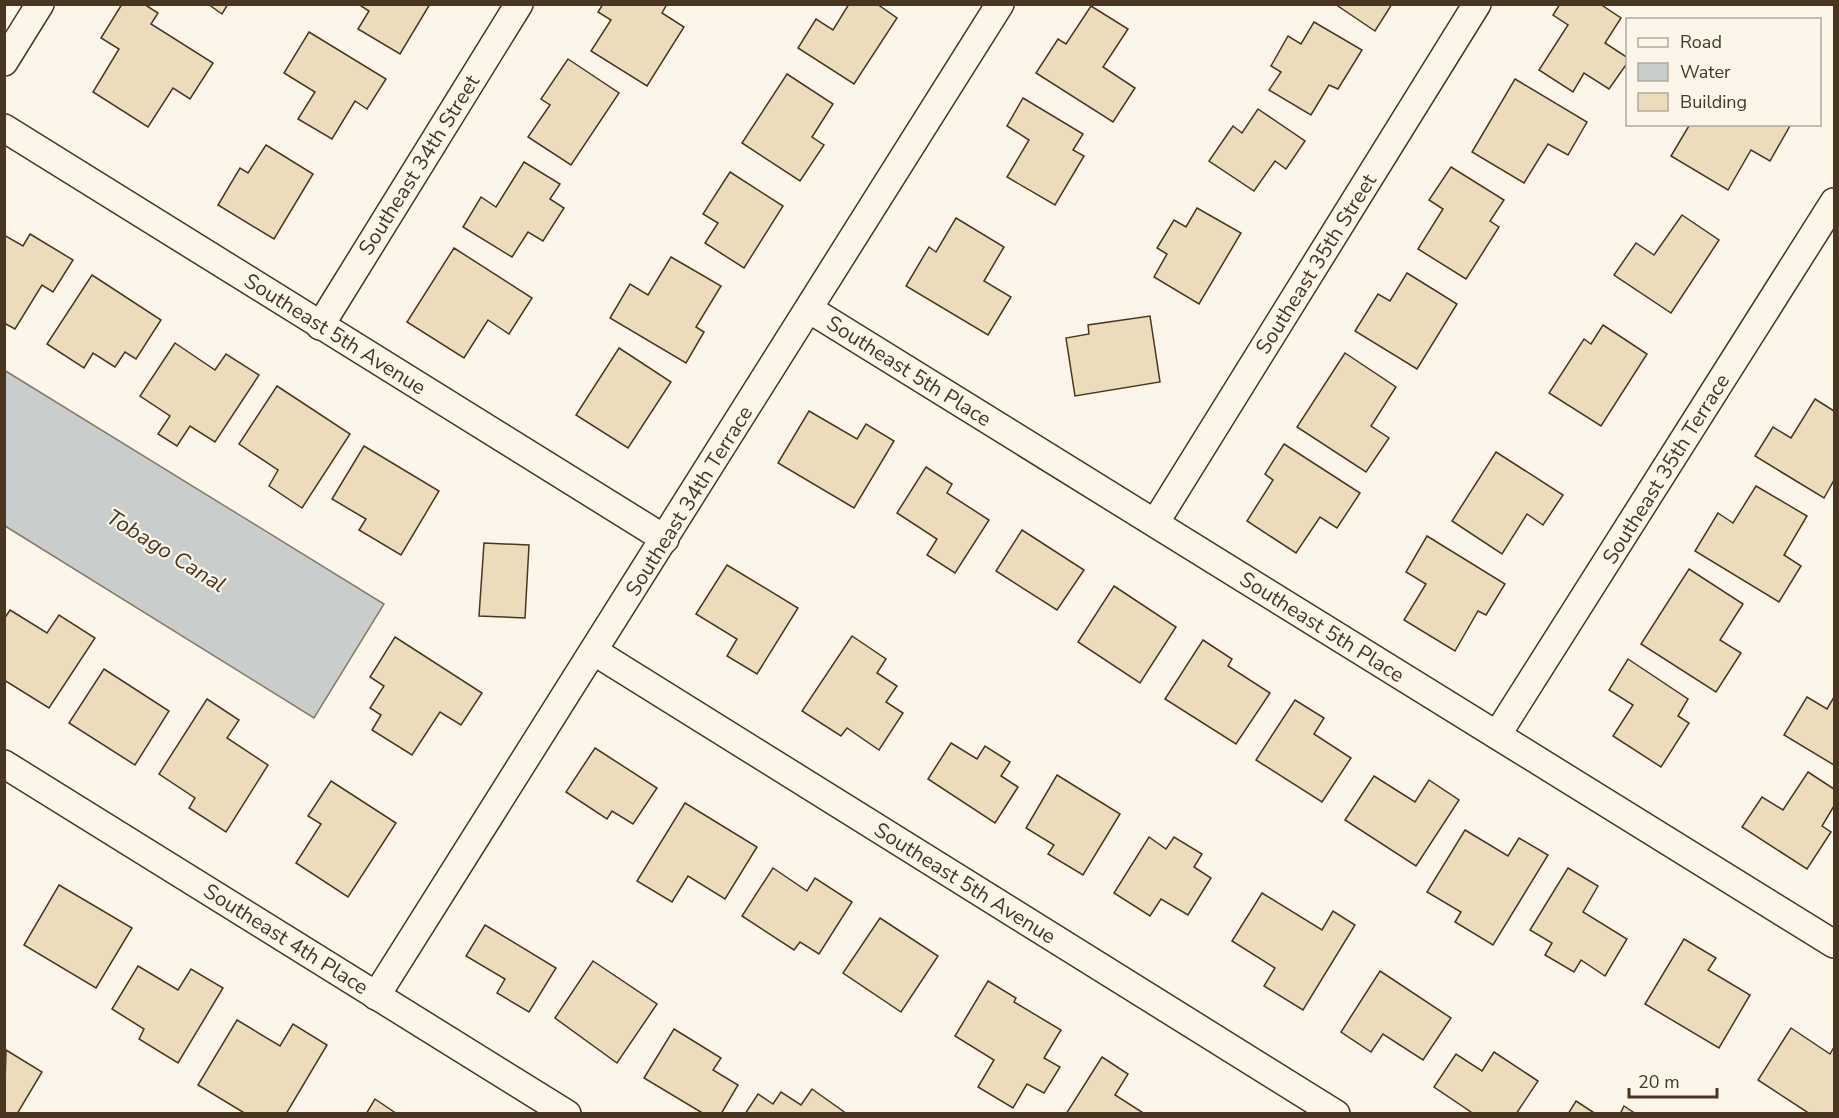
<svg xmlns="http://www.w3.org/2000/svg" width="1839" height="1118" font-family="'Nunito Sans',sans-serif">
  <rect width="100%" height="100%" fill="#fbf6e9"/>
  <path fill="#c9cecd" stroke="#887966" stroke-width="1.5" d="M4,370l380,234 -70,114 -309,-192z"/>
  <g fill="#ecdcbc" stroke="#4a3520" stroke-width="1.5">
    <path d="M122,4h22l14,9 -7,11 62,39 -23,36 -17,-11 -25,39 -55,-35 26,-43 -18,-11z"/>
    <path d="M208,4h20l-6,10z"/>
    <path d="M358,4h72l-30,50 -42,-25 11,-18z"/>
    <path d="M603,4h64l-5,9 22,14 -37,59 -56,-35 20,-31 -13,-8z"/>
    <path d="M849,4h28l20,14 -43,66 -56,-36 18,-29 17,11z"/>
    <path d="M1335,4h57l-17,27z"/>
    <path d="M1560,4h40l21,14 -16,25 23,15v4l-19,27 -25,-16 -11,19 -34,-22 29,-45 -15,-10z"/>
    <path d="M1091,6l37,23 -25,38 32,21 -22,34 -77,-49 22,-34 8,5z"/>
    <path d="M1314,22l48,28 -24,39 -9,-4 -18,30 -42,-25 12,-18 -10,-6 17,-30 13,8z"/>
    <path d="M309,32l77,47 -19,30 -12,-8 -23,38 -34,-20 17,-27 -31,-19z"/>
    <path d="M568,59l51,34 -48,72 -43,-28 22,-32 -9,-6z"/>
    <path d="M787,74l46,30 -21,33 12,8 -24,36 -58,-38z"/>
    <path d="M1515,79l72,43 -19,33 -20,-11 -24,39 -52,-31z"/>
    <path d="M1023,98l60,36 -10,16 11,6 -29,49 -48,-28 22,-37 -22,-14z"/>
    <path d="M1258,109l47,32 -19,28 -11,-8 -21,30 -45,-30 24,-35 9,7z"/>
    <path d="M1690,124h101l-21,37 -19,-11 -23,40 -57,-34z"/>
    <path d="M266,145l47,29 -39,65 -56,-34 22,-37 8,5z"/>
    <path d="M524,162l36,22 -10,15 14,9 -21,33 -15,-9 -16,25 -49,-30 18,-30 15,10z"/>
    <path d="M1451,167l53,33 -14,21 9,6 -33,52 -48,-30 25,-40 -14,-9z"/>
    <path d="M730,172l53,34 -39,62 -39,-25 13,-20 -15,-9z"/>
    <path d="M1197,208l44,25 -42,71 -45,-27 13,-23 -10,-6 17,-28 12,7z"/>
    <path d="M1682,215l37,25 -48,73 -57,-38 22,-32 18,12z"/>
    <path d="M956,218l48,29 -20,34 27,16 -23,38 -82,-49 23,-39 7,5z"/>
    <path d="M30,234l43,26 -20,32 -11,-7 -27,44 -11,-6v-88l19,11z"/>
    <path d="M454,248l78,50 -23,36 -21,-14 -24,38 -57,-36z"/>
    <path d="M671,257l50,29 -25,41 8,5 -18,31 -76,-45 20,-34 18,11z"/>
    <path d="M1407,273l50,31 -40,65 -62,-38 23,-37 12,7z"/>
    <path d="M92,275l69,45 -25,39 -11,-7 -10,15 -22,-14 -9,15 -37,-24z"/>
    <path d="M1150,316l10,66 -85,14 -9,-58 23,-4 -1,-9z"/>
    <path d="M1603,325l44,29 -46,72 -52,-33 35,-54 7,5z"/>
    <path d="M175,343l40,27 11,-16 33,21 -44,67 -25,-16 -13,20 -19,-12 12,-18 -30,-20z"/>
    <path d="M619,348l52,34 -43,66 -52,-33z"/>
    <path d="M1345,353l51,34 -25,39 18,12 -23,34 -69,-45z"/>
    <path d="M277,386l73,48 -48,74 -33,-22 9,-16 -39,-26z"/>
    <path d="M1815,399l19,12v69l-10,18 -69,-42 18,-29 18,11z"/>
    <path d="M809,411l48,28 9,-15 28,17 -40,67 -76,-45z"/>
    <path d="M1284,444l76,49 -23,35 -17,-11 -24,36 -49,-32 26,-41 -8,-6z"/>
    <path d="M364,446l75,45 -38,64 -42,-25 7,-11 -34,-20z"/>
    <path d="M1496,452l67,43 -20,30 -16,-11 -25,40 -50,-33z"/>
    <path d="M926,467l26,17 -5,9 42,27 -34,53 -28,-18 10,-16 -40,-26z"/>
    <path d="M1756,486l51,30 -23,39 17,11 -22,36 -84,-51 23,-38 15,10z"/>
    <path d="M1022,530l62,40 -27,40 -61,-39z"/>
    <path d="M1427,536l78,48 -19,31 -8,-4 -23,40 -51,-31 22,-36 -20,-12z"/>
    <path d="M484,543l45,2 -4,73 -46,-2z"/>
    <path d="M727,565l71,43 -41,66 -30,-18 10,-17 -41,-25z"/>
    <path d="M1689,569l54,35 -23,36 21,13 -25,39 -75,-48z"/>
    <path d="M1114,586l62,41 -36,56 -62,-41z"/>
    <path d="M10,610l37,23 12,-18 36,23 -46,70 -45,-28v-61z"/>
    <path d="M852,636l34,23 -9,14 20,13 -11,16 17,11 -24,37 -32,-22 -6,8 -39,-25z"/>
    <path d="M395,637l87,56 -21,32 -21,-13 -28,43 -40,-25 9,-15 -11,-7 14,-22 -14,-9z"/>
    <path d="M1203,640l29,19 -4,7 42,27 -34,51 -71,-45z"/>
    <path d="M1628,659l60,40 -10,17 11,7 -28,44 -48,-31 20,-31 -24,-15z"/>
    <path d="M104,669l65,42 -34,54 -66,-42z"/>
    <path d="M1807,697l20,12 7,-12v68l-50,-30z"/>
    <path d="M207,699l32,21 -12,18 41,27 -42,67 -37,-24 6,-10 -36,-24z"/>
    <path d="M1295,700l29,18 -10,16 37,24 -29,44 -66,-42z"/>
    <path d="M951,743l26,16 8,-13 25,16 -9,14 17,11 -23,36 -67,-44z"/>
    <path d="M595,748l62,40 -24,36 -21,-13 -5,8 -41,-27z"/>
    <path d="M1808,772l26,17v17l-12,20 9,6 -24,37 -65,-42 20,-30 21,13z"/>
    <path d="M1057,775l63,39 -37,61 -35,-21 6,-9 -28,-17z"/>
    <path d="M1374,776l41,26 14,-22 30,20 -43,66 -71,-46z"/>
    <path d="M331,781l65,42 -48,74 -52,-34 25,-39 -13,-8z"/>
    <path d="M685,803l72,44 -32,52 -37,-23 -16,26 -35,-21z"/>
    <path d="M1465,830l43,26 11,-18 29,17 -55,90 -38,-23 6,-10 -34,-20z"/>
    <path d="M1149,837l17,12 8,-12 28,17 -8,13 17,11 -23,37 -27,-16 -11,17 -36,-23z"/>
    <path d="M773,868l34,23 8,-13 37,24 -33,52 -19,-12 -6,8 -52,-34z"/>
    <path d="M1568,868l30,18 -15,26 44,27 -22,37 -24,-16 -7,12 -29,-17 7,-12 -22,-13z"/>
    <path d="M59,885l73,43 -36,60 -72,-43z"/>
    <path d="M1262,893l60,37 11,-19 22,14 -52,85 -39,-24 11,-18 -43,-27z"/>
    <path d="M880,918l58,38 -37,56 -58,-39z"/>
    <path d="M485,925l71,43 -27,44 -32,-19 8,-14 -39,-23z"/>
    <path d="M1684,939l32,19 -8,12 42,25 -31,53 -74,-44z"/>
    <path d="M593,961l64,43 -40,59 -62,-45z"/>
    <path d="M138,966l40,24 13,-21 32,19 -45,75 -39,-24 5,-10 -32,-20z"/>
    <path d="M1380,971l71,47 -28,42 -40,-26 -12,18 -30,-20z"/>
    <path d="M988,981l28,17 -2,4 47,28 -17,28 16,9 -16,26 -17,-9 -14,24 -35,-21 16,-27 -39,-24z"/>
    <path d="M237,1020l43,26 13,-22 34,21 -41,69h-40l-48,-29z"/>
    <path d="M1791,1028l39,26 4,-7v67h-24l-52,-34z"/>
    <path d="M674,1029l47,29 -8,12 25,15 -17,29h-17l-60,-36z"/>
    <path d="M6,1050l36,22 -25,42h-13z"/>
    <path d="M1494,1052l44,29 -22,33h-42l-40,-27 22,-33 26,17z"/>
    <path d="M1102,1057l26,17 -13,21 30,19h-79z"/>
    <path d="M812,1089l35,25h-102l13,-20 15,10 8,-12 20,13z"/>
    <path d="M375,1099l22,15h-31z"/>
    <path d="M1576,1101l20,13h-28z"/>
    <path d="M1624,1106l12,8h-16z"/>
  </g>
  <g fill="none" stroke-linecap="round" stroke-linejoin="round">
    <g stroke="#4a3520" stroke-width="30">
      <g id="street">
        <path d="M4,62l36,-58"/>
        <path d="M4,128l661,411"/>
        <path d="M809,309l1025,635"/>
        <path d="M320,326l199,-322"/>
        <path d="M1155,523l322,-519"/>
        <path d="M595,652l741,462"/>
        <path d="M1497,735l337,-533"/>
        <path d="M4,764l563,350"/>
        <path d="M376,996l624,-992"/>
      </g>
    </g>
    <use href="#street" stroke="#fbf6e9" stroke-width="27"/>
  </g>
  <g text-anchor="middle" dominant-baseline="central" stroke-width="4.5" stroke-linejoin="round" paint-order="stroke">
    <g font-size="21" fill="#4a3520" stroke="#fbf6e9">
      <text transform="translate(419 165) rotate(-58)">Southeast 34th Street</text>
      <text transform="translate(1316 264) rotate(-58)">Southeast 35th Street</text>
      <text transform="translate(335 334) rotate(32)">Southeast 5th Avenue</text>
      <text transform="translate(909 371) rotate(32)">Southeast 5th Place</text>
      <text transform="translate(1666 469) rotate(-58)">Southeast 35th Terrace</text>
      <text transform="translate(689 501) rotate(-58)">Southeast 34th Terrace</text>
      <text transform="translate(1322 627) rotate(32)">Southeast 5th Place</text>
      <text transform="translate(965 883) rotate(32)">Southeast 5th Avenue</text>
      <text transform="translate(286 939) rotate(32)">Southeast 4th Place</text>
    </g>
    <g font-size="22" font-style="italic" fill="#4a3520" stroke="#fbf6e9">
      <text transform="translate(166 551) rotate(32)">Tobago Canal</text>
    </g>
  </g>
  <rect width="1839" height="1118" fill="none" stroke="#4a3520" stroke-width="12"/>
  <rect x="1626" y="18" width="195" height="108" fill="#fbf6e9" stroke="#b4a999" stroke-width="1.5"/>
  <rect x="1638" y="38" width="30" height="9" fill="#fbf6e9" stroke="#b4a999" stroke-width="1.5"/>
  <text x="1680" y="48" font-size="18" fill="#4a3520">Road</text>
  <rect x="1638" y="63" width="30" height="18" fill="#c9cecd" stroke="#b4a999" stroke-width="1.5"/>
  <text x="1680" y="78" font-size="18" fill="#4a3520">Water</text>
  <rect x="1638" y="93" width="30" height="18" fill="#ecdcbc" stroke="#b4a999" stroke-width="1.5"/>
  <text x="1680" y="108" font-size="18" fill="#4a3520">Building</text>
  <path d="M1629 1088v9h88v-9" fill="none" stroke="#4a3520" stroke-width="3"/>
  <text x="1638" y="1088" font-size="18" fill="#4a3520" stroke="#fbf6e9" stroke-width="4.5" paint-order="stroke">20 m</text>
</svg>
